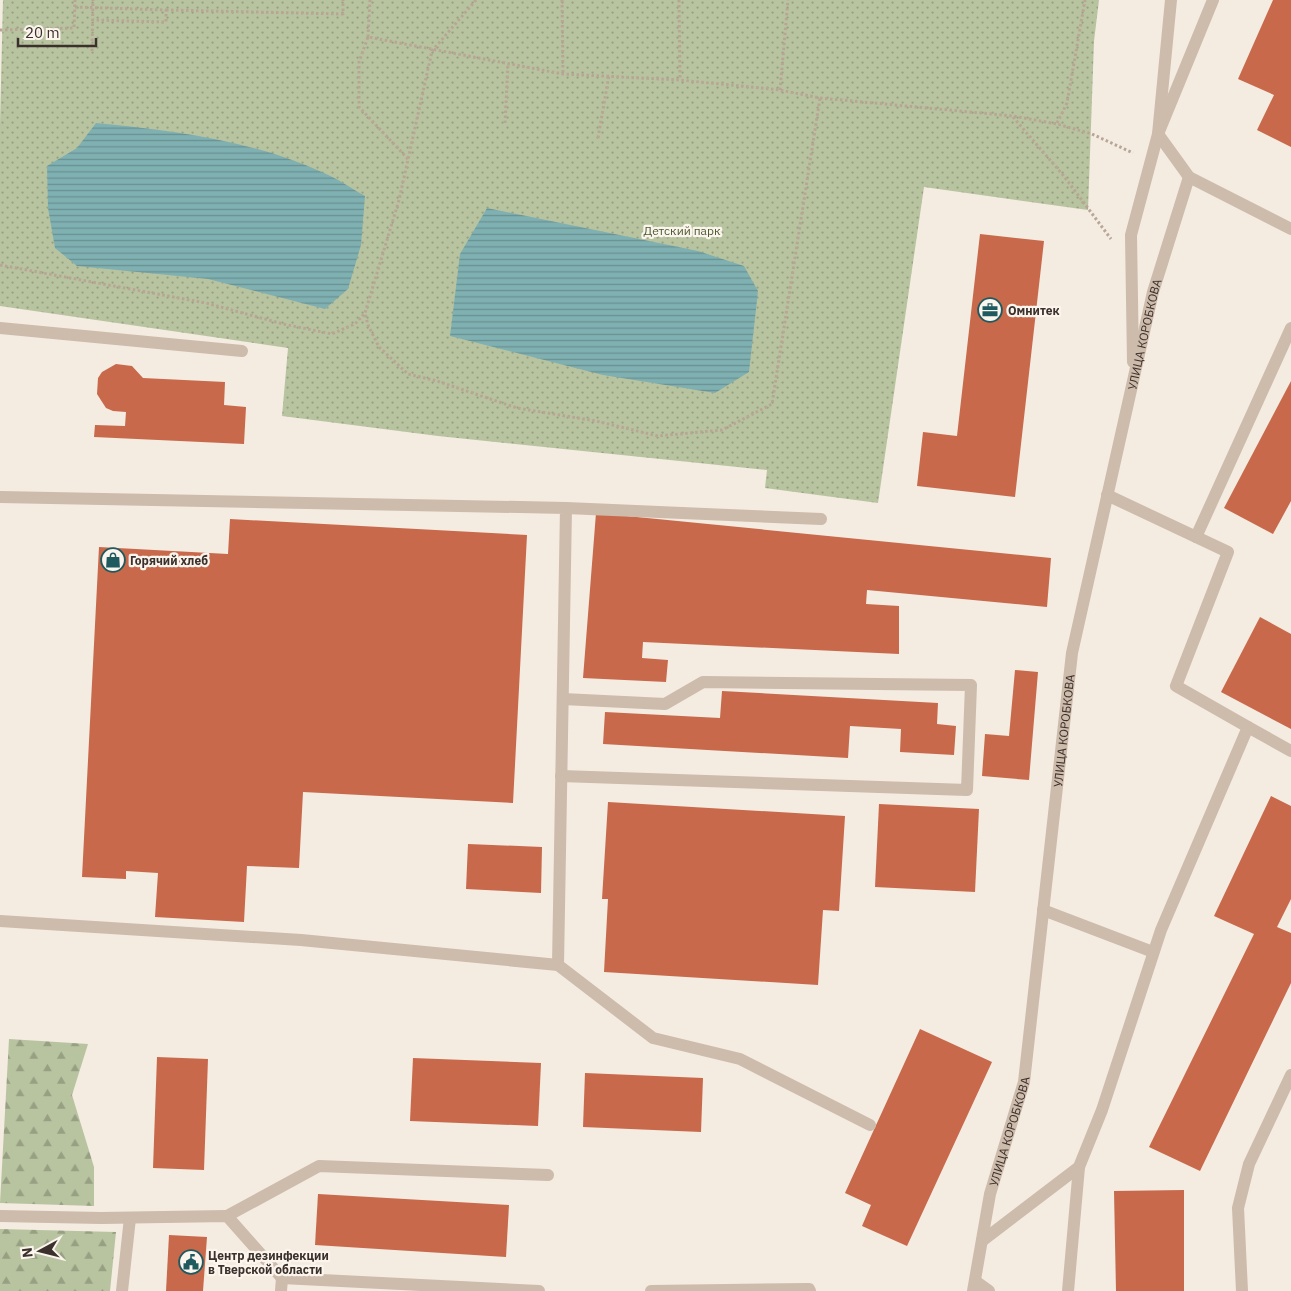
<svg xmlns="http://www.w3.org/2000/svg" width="1291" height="1291" font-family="'IBM Plex Sans',sans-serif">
  <defs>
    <pattern id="grass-dots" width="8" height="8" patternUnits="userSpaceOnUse" patternTransform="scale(1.25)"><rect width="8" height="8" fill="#b8c4a0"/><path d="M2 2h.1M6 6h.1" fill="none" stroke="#97a083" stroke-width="1.8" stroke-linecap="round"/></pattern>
    <pattern id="forest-firs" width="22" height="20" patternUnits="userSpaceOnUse" patternTransform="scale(1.25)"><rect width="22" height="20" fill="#b8c4a0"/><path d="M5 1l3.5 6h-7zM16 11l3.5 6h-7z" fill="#97a083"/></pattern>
    <pattern id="water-rules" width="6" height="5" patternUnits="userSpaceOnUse" patternTransform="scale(1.25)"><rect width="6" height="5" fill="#7fb0b2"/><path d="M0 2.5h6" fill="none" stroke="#699091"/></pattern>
  </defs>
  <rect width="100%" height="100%" fill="#f4ebe1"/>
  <path fill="url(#grass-dots)" d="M3,0h1096l-5,41 -6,169 -164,-23 -46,316 -113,-15 2,-18 -329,-34 -156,-20 6,-68 -288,-42v-182z"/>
  <g fill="url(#forest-firs)">
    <path d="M9,1039l79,5 -16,51 22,72v39l-94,-3z"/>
    <path d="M0,1229l116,3 -6,59h-110z"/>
  </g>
  <g fill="url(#water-rules)">
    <path d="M96,123c79,8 156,17 228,50 14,6 27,15 41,23l-4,49 -13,44 -23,20 -117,-30 -131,-13 -22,-18 -7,-40 -1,-42 30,-18z"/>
    <path d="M487,208l211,43 46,15 14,25 -9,81 -34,21 -112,-18 -153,-39 10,-82z"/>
  </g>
  <g fill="#c8694b">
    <path d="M1273,0h18v147l-34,-17 17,-35 -36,-16z"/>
    <path d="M980,234l64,7 -29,256 -98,-11 6,-54 34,4z"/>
    <path d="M116,364l16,2 11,12 82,4 -1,23 22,2 -2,37 -150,-7 1,-12 30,1 1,-14 -13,-1 -7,-3 -9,-14 1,-16 4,-6z"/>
    <path d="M1291,381v120l-18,33 -49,-26z"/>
    <path d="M596,513l455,45 -4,49 -180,-17 -1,14 33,2v48l-256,-12 -1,16 26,2 -2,22 -83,-4z"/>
    <path d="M230,519l297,16 -14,268 -210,-11 -4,76 -52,-2 -3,56 -89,-5 3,-44 -32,-2v8l-44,-2 17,-330 129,7z"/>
    <path d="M1260,617l31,17v95l-70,-37z"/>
    <path d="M1015,670l23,2 -9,108 -47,-4 3,-42 24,2z"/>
    <path d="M722,691l216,12 -1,21 19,2 -2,29 -54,-3 1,-23 -51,-3 -2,32 -245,-14 2,-32 115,6z"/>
    <path d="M1271,796l20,10v93l-14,28 14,6v50l-91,188 -51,-24 105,-213 -40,-18z"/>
    <path d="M608,802l237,14 -6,95 -16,-1 -5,75 -214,-13 4,-73h-6z"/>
    <path d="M879,804l100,5 -4,83 -100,-5z"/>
    <path d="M468,844l74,3 -1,46 -75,-4z"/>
    <path d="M920,1029l72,33 -85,184 -45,-20 9,-21 -26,-12z"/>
    <path d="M157,1057l51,2 -4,111 -51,-2z"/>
    <path d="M413,1058l128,5 -3,63 -128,-5z"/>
    <path d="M585,1073l118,5 -2,54 -118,-5z"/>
    <path d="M1184,1190v101h-68l-2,-100z"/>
    <path d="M318,1194l191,11 -3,52 -191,-12z"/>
    <path d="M169,1235l38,2 -4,54h-37z"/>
  </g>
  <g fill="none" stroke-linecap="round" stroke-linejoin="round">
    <g stroke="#b9a596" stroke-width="3" stroke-dasharray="2.5 2.5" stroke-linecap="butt">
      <path d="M476,0l-44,51 -33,149 -34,113 3,12 11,22 29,27 29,7 80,27 79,13 62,15 64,-6 50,-26 48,-306"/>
      <path d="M562,0l1,74"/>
      <path d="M679,0l1,80"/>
      <path d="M75,7l91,3v12l-73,-2"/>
      <path d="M166,10l177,4v-14"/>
      <path d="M0,30l74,-2 1,-28"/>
      <path d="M368,37l2,-37"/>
      <path d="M780,90l8,-90"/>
      <path d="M1013,117l50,58 48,64"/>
      <path d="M505,123l3,-59"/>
      <path d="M1057,123l10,-20 18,-103"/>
      <path d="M598,138l11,-63"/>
      <path d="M408,159l-49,-52v-45l9,-25 195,37 117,6 100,10 40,8 193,18 44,8 35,10 41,19"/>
      <path d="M0,265l206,38 77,21 49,10 23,-10 10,-11"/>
    </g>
    <g stroke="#cdbbac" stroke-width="12">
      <path d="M1171,0l-13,134 31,43 102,52"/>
      <path d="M0,328l242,23"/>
      <path d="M1133,362l-2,-127 27,-101 55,-134"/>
      <path d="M1107,495l121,57 -52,134 72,41"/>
      <path d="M0,497l566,11 -8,457"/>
      <path d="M566,508l255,11"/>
      <path d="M1196,537l95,-209"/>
      <path d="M561,776l406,14 4,-105 -268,-3 -38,22 -102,-5"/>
      <path d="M1043,910l110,42"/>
      <path d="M0,921l301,19 257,25 95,73 87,21 130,66"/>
      <path d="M0,1216l101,2 126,-2 55,62 257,13"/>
      <path d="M227,1216l92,-50 229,9"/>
      <path d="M982,1241l97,-74 23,-57 59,-180 87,-203 43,24"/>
      <path d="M975,1281l14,10"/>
      <path d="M122,1291l8,-73"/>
      <path d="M281,1291l1,-13"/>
      <path d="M651,1291l158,-2 1,2"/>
      <path id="s1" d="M973,1291l17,-97 34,-112 48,-429 81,-361 36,-115"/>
      <path d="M1068,1291l11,-124"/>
      <path d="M1242,1291l-4,-83 11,-44 42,-89"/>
    </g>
    <path stroke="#b9a596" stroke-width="3" stroke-dasharray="2.5 2.5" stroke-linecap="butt" d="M92,51l1,-51"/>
  </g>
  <defs>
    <g id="office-ring" transform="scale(1.25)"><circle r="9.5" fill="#fbf5ee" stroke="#1f5a5e" stroke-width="1.5"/><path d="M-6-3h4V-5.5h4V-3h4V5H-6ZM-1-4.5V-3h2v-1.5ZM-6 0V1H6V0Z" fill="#1f5a5e"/></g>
    <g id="shop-ring" transform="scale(1.25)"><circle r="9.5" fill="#fbf5ee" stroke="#1f5a5e" stroke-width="1.5"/><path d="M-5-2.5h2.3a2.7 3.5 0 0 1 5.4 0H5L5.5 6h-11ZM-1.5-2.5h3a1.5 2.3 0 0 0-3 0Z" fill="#1f5a5e"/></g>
    <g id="civic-ring" transform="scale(1.25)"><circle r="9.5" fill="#fbf5ee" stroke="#1f5a5e" stroke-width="1.5"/><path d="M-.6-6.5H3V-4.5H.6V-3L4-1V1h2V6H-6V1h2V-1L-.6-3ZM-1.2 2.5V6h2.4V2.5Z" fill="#1f5a5e"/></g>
  </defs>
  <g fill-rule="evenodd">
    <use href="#office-ring" x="990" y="310"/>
    <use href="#shop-ring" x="113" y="560"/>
    <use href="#civic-ring" x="191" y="1262"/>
  </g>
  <g text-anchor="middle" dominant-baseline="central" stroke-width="4.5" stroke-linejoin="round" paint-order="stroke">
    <g font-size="12" fill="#4a5a2e" stroke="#fbf5ee">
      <text x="682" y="230">Детский парк</text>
    </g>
    <g font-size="12" font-weight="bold" fill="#3b302b" stroke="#fbf5ee" text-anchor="start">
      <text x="1008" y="310">Омнитек</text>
      <text x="130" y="560">Горячий хлеб</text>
      <text x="208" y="1255">Центр дезинфекции<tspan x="208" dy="14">в Тверской области</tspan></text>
    </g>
    <g font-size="12" fill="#3b302b" stroke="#fbf5ee">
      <text stroke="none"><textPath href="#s1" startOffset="974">УЛИЦА КОРОБКОВА</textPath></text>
      <text stroke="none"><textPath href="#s1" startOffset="569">УЛИЦА КОРОБКОВА</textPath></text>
      <text stroke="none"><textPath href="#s1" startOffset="164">УЛИЦА КОРОБКОВА</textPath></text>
    </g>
  </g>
  <g transform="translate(40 1251) rotate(263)" stroke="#fbf5ee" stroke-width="4" paint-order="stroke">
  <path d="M0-4L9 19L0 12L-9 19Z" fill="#3b302b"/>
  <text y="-8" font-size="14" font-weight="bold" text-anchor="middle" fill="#3b302b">N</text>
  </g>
  <path d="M18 38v8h78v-8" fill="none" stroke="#3b302b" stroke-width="2.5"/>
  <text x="25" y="38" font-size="15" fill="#3b302b" stroke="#fbf5ee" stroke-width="4" paint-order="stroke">20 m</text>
</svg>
